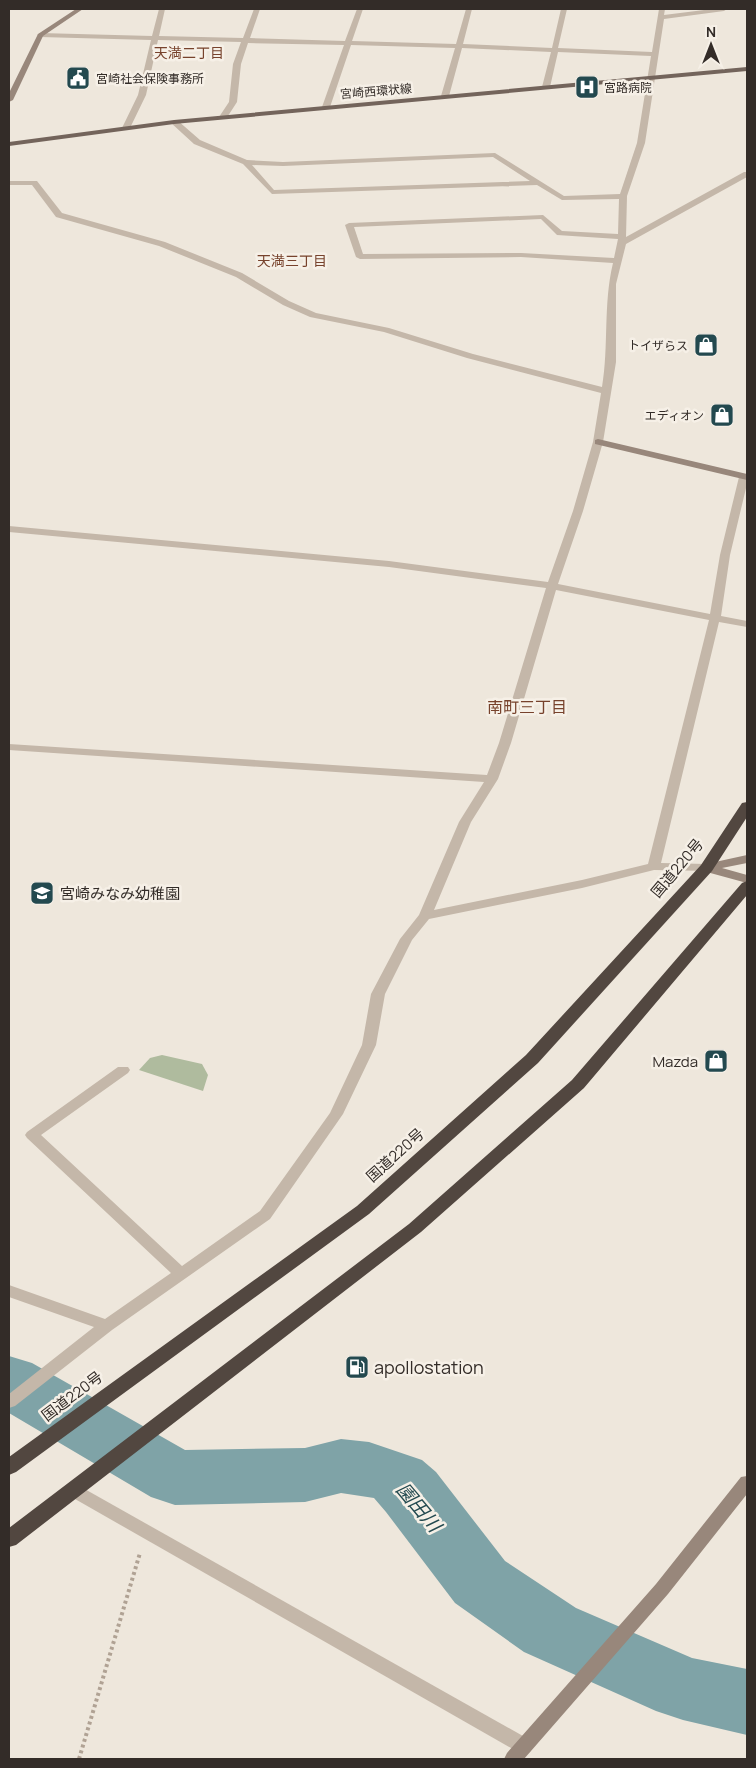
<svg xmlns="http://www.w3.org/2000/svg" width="756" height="1768" font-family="Manrope,'Noto Sans JP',sans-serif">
  <rect width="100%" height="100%" fill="#eee7dc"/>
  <path fill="#afbb9e" d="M162,1055l40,9 6,11 -5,16 -64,-21 11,-12z"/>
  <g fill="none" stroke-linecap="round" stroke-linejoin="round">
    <path fill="#7fa3a7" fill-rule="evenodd" d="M9,1356l23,7 153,87 120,-2 36,-9 28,3 53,18 14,12 69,89 71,47 116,50 55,11v66l-64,-15 -27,-9 -132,-59 -69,-49 -69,-91 -12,-14 -33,-5 -36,9 -130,3 -24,-8 -142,-84z"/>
    <path stroke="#b0a294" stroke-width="4" stroke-dasharray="3 3" stroke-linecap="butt" d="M79,1759l61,-206"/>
    <g fill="#c4b7a9" fill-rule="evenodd">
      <path d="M159,9h6l-6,27 84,2 11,-29h6l-10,29 95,3 12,-32h6l-11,32 104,3 10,-35h6l-9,35 89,4 9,-39h6l-9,39 94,4 7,-43h6l-1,6 48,-6h15l-3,2 -60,8 -19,124 -18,53 -1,41 118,-65h3v5l-121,67 -10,40v78l-13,80 -20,69 -25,73 152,30 10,-59 19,-78 5,-3 3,1v9l-17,71 -9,61 26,5v6l-28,-5 -58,241 46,1 4,1 2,3 -2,3 -57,-1 -72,18 -153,31 -17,21 -27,54 -9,51 -33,69 -73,105 -158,111 -97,76 -6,2v-14l85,-67 -85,-30v-12l96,34 66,-46 -144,-135 -2,-3 2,-3 91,-65h10l2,3 -2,3 -87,62 141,131 78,-55 70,-98 32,-68 9,-51 29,-55 19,-24 40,-93 25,-40 -475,-32v-6l478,31 12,-32 47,-155 -157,-21 -380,-35v-6l380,35 159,21 25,-71 20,-69 8,-49 -134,-35 -83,-26 -74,-15 -27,-12 -47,-28 -77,-31 -103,-29 -24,-32h-23v-4h28l25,32 103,29 77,31 47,28 27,12 73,15 84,26 129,33c7,-41 1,-83 11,-124l-92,-6 -161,2 -4,-2 -11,-32 4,-2 194,-8 19,16 56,3 1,-35 -57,1 -25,-15 -265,9 -29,-30 -49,-20 -24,-22 7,-2 23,20 47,20 36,2 212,-9 69,43 56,-2 17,-51 14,-87 -93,-4 -8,35 -4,2 -4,-2 9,-35 -89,-4 -13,48 -4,2 -4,-2 14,-48 -104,-3 -21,62 -4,2 -4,-2 22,-62 -96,-2 -7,21 -4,38 -11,17h-3l-4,-2 10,-15 4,-38 8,-22 -83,-2 -12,55 -16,33 -7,2 -1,-2 16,-33 13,-55 -111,-3 -3,-2 3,-2 112,3zM493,157l37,24 -256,9 -22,-25 31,1zM541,219l16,16 61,4 -4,19 -93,-5 -158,1 -9,-27zM556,590l153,30 -61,244 -66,16 -148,30 37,-88 27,-43 13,-36z"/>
      <path d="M74,1483l456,257 3,6 -3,6 -6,2 -6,-2 -450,-257 -2,-5 2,-5z"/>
    </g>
    <g fill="#98877b" fill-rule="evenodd">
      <path d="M76,9h7l-40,27 -30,64 -4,2v-9l29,-59z"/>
      <path d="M598,439l149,35v6l-152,-36v-4z"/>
      <path d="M747,855v8l-25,5 25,7v8l-44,-12 -2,-3 5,-4z"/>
      <path d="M747,1476v18l-79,100 -144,165h-20l3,-6 149,-169 85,-107z"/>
    </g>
    <path fill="#73645b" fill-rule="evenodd" d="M747,67v4l-573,53 -165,22v-4l165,-22z"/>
    <g fill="#524740" fill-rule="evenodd">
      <path d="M747,802v15l-35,54 -174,192 -169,151 -353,258 -7,3v-18l348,-251 169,-151 175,-190 41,-62z"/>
      <path d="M747,881v14l-163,193 -163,144 -405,313 -7,2v-19l400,-304 163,-144 170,-197z"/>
    </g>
  </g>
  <defs>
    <g id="civic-square" transform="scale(1.25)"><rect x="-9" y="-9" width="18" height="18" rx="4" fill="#23494f" stroke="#f6f0e7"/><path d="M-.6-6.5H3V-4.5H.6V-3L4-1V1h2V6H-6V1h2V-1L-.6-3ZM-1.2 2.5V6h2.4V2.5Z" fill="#fff"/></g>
    <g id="hospital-square" transform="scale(1.25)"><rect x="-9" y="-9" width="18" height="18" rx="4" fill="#23494f" stroke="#f6f0e7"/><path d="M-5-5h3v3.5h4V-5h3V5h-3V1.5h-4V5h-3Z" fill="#fff"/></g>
    <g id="shop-square" transform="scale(1.25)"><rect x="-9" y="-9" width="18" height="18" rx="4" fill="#23494f" stroke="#f6f0e7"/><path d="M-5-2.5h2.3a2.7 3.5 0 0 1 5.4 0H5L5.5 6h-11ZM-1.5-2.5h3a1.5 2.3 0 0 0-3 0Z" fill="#fff"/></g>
    <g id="school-square" transform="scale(1.25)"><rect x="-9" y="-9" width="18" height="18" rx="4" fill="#23494f" stroke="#f6f0e7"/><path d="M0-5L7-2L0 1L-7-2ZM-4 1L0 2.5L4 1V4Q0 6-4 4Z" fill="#fff"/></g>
    <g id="fuel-square" transform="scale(1.25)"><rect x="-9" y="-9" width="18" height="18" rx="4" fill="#23494f" stroke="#f6f0e7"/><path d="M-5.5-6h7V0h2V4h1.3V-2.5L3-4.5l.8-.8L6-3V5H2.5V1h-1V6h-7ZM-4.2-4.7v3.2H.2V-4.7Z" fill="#fff"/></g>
  </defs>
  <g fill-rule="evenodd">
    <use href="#civic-square" x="78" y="78"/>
    <use href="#hospital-square" x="587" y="87"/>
    <use href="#shop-square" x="706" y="345"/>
    <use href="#shop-square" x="722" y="415"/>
    <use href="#school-square" x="42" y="893"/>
    <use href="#shop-square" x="716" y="1061"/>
    <use href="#fuel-square" x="357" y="1367"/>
  </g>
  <g text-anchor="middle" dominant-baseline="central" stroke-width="5" stroke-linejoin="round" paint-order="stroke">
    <g font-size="12" fill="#332c28" stroke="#f6f0e7" text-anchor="start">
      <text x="96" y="78">宮崎社会保険事務所</text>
      <text x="604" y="87">宮路病院</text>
      <text x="688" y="345" text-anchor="end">トイザらス</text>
      <text x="704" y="415" text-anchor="end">エディオン</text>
    </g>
    <g font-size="12" fill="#332c28" stroke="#f6f0e7">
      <text transform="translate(376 91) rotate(-5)">宮崎西環状線</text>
    </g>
    <g font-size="14" fill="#77422c" stroke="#f6f0e7">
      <text x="189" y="52">天満二丁目</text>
      <text x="292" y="260">天満三丁目</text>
    </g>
    <g font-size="15" fill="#332c28" stroke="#f6f0e7">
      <text transform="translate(677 868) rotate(-50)">国道220号</text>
      <text transform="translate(395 1155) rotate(-42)">国道220号</text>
      <text transform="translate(72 1396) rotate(-37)">国道220号</text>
    </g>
    <g font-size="15" fill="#332c28" stroke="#f6f0e7" text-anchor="start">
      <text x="60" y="893">宮崎みなみ幼稚園</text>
      <text x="698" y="1061" text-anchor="end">Mazda</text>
    </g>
    <g font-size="16" fill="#77422c" stroke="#f6f0e7">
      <text x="527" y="707">南町三丁目</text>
    </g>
    <g font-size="18" fill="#332c28" stroke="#f6f0e7" text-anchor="start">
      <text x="374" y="1367">apollostation</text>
    </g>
    <g font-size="19" font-style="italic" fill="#23494f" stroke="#f6f0e7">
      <text transform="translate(419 1507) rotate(50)">園田川</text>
    </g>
  </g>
  <rect width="756" height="1768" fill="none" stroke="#332c28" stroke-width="20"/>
  <g transform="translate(711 45)" stroke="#f6f0e7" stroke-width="4" paint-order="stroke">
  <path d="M0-4L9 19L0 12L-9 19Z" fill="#332c28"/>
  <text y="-8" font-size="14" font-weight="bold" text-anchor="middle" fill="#332c28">N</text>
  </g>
</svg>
